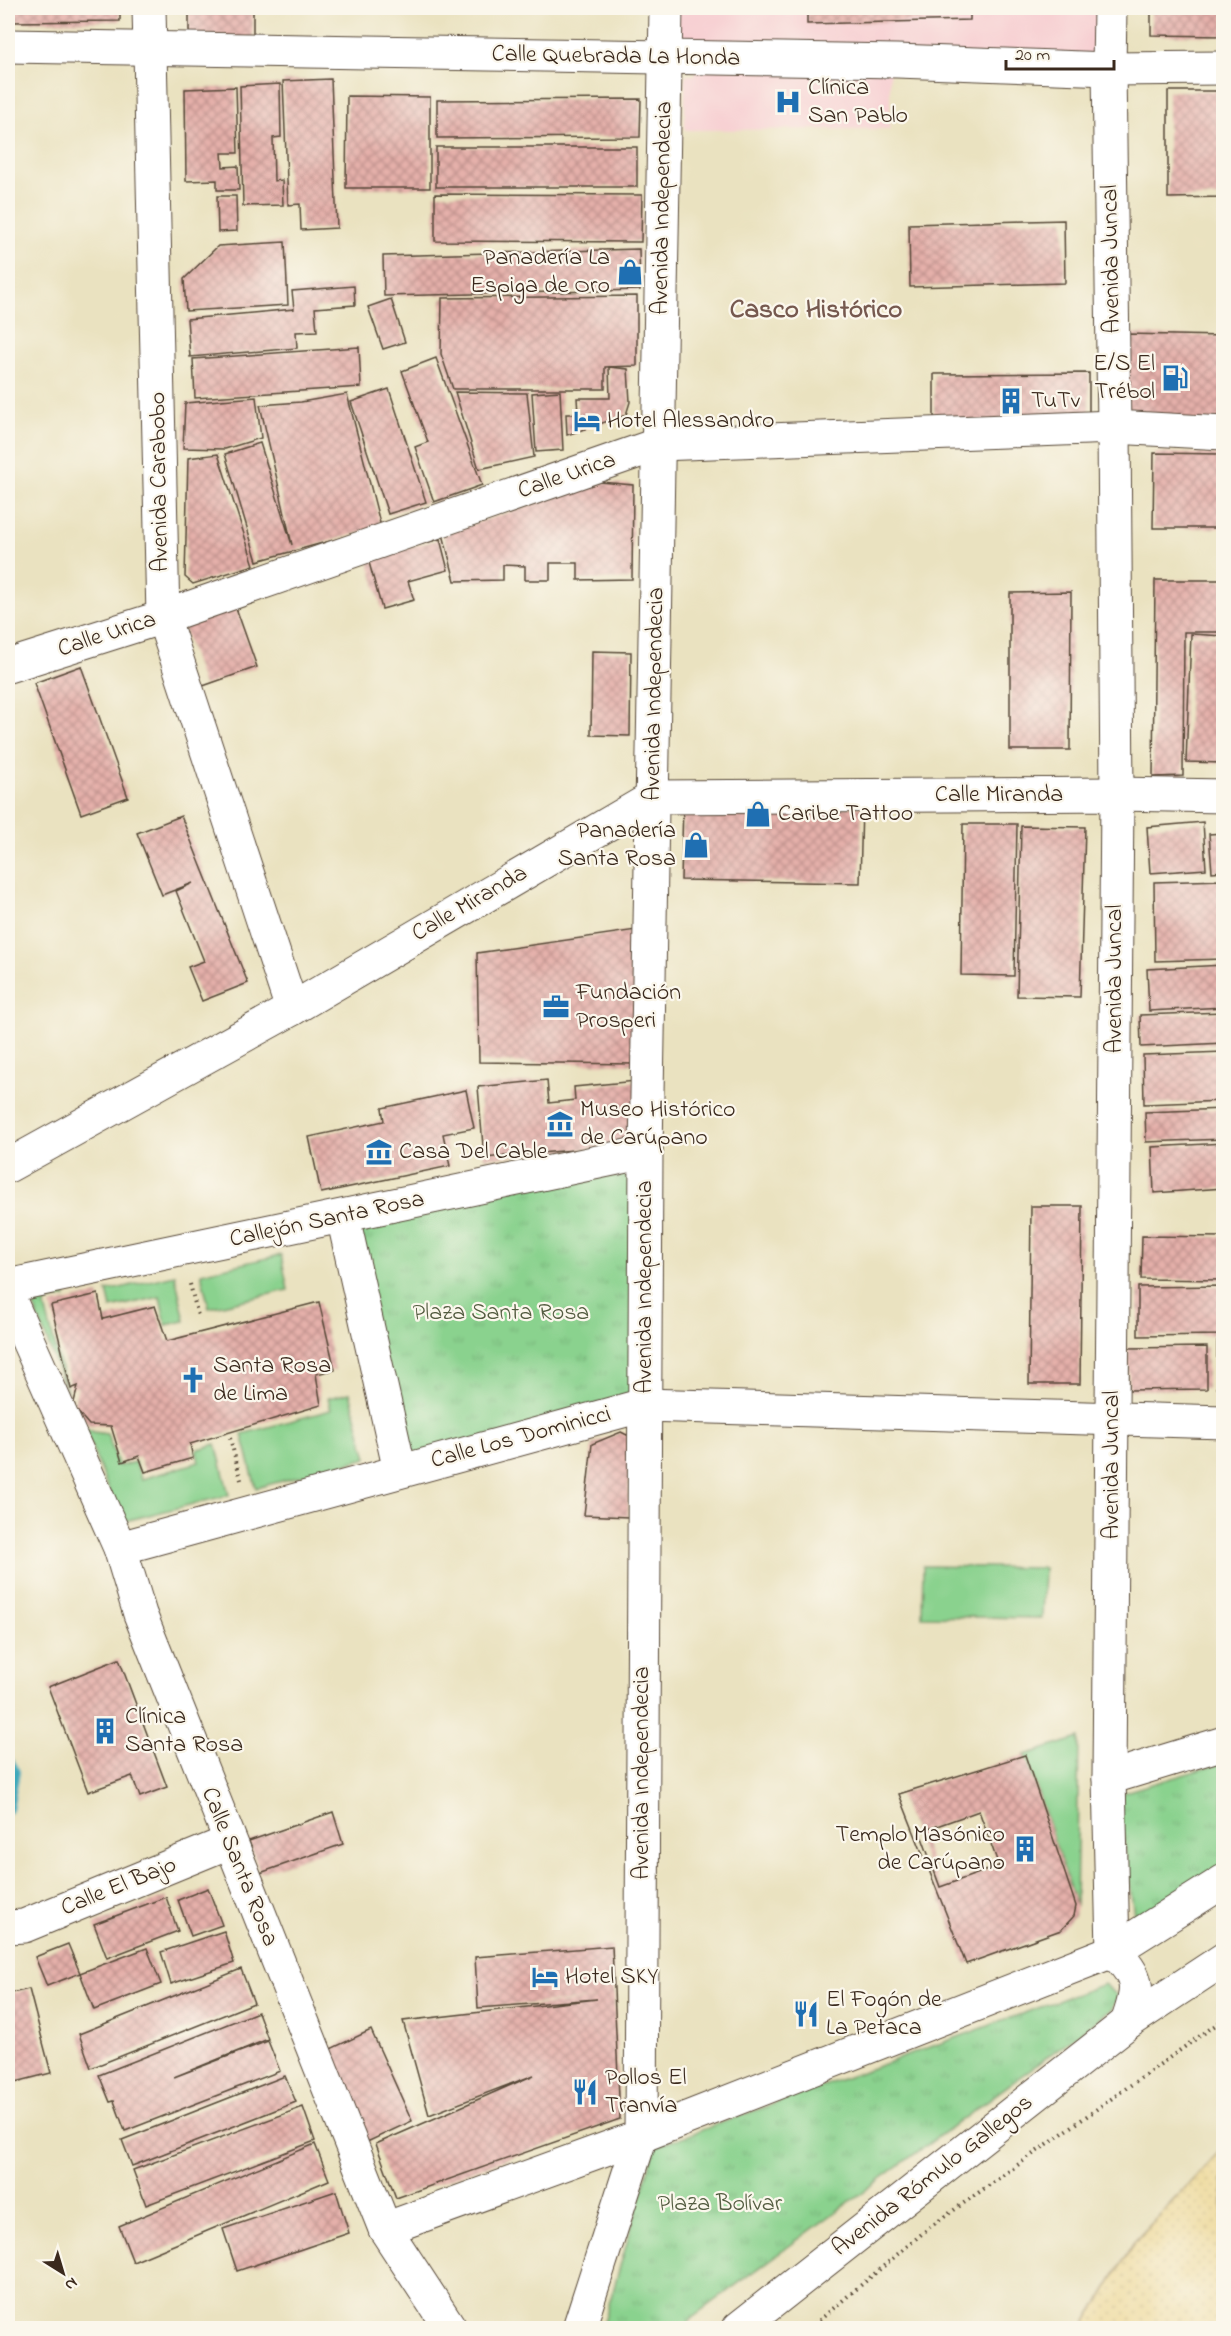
<svg xmlns="http://www.w3.org/2000/svg" width="1231" height="2336" font-family="'Indie Flower',sans-serif">
  <defs>
    <pattern id="sand-dots" width="8" height="8" patternUnits="userSpaceOnUse" patternTransform="scale(1.5)"><rect width="8" height="8" fill="#eeda9e"/><path d="M2 2h.1M6 6h.1" fill="none" stroke="#cdbb88" stroke-width="1.8" stroke-linecap="round"/></pattern>
    <pattern id="park-tufts" width="24" height="20" patternUnits="userSpaceOnUse" patternTransform="scale(1.5)"><rect width="24" height="20" fill="#8ad28e"/><path d="M3 7l-1-3M5 7V3M7 7l1-3M15 17l-1-3M17 17v-4M19 17l1-3" fill="none" stroke="#78b47a"/></pattern>
    <pattern id="building-cross-hatch" width="8" height="8" patternUnits="userSpaceOnUse" patternTransform="scale(1.5)"><rect width="8" height="8" fill="#e5b0aa"/><path d="M0 0l8 8M0 8l8-8" fill="none" stroke="#bb8f8a"/></pattern>
  </defs>
  <rect width="100%" height="100%" fill="#fbf7ec"/>
  <filter id="ink" filterUnits="userSpaceOnUse"><feTurbulence type="fractalNoise" baseFrequency=".0167" numOctaves="2"/><feDisplacementMap in="SourceGraphic" scale="12" xChannelSelector="R" yChannelSelector="G"/><feConvolveMatrix kernelMatrix="1 2 1 2 8 2 1 2 1" color-interpolation-filters="sRGB"/></filter>
  <filter id="wash" filterUnits="userSpaceOnUse"><feTurbulence type="fractalNoise" baseFrequency=".008" numOctaves="4" result="noise"/><feDisplacementMap in="SourceGraphic" scale="24" xChannelSelector="R" yChannelSelector="G"/><feGaussianBlur stdDeviation="1.35" result="paint"/><feColorMatrix in="noise" values="0 0 0 0 0 0 0 0 0 0 0 0 0 0 0 0 0 1.4 0 .05"/><feComposite in="paint" operator="in"/></filter>
  <g filter="url(#wash)">
    <rect width="100%" height="100%" fill="#eae2c0"/>
    <g fill="#f7cfd2">
      <path d="M666,8h434l-2,56 -433,-6z"/>
      <path d="M890,68v61l-205,1v-55h10l1,-6z"/>
    </g>
    <path fill="url(#sand-dots)" stroke="#94825e" stroke-width="1.5" d="M1223,2148v180h-140l52,-87z"/>
    <g fill="url(#park-tufts)" stroke="#627e56" stroke-width="1.5">
      <path d="M646,1152l-2,253 -244,66 -57,-254z"/>
      <path d="M1223,1763v111l-87,56 -18,-136z"/>
      <path d="M1104,1984l14,12 -7,14 -420,308 -7,10h-82l53,-181z"/>
    </g>
    <g fill="#8ad28e" stroke="#627e56" stroke-width="1.5">
      <path d="M281,1255l7,35 -79,18 -8,-35z"/>
      <path d="M175,1275l10,46 -19,4 -6,-28 -49,11 -4,-17z"/>
      <path d="M65,1292l1,5 -20,5 -1,5 22,85 -34,-88 5,-4z"/>
      <path d="M350,1393l17,65 -111,30 -14,-54 89,-24 -3,-12z"/>
      <path d="M84,1427l10,5 13,2 12,32 16,-4 7,17 57,-17 -3,-12 20,-6 13,51 -108,27z"/>
      <path d="M923,1566l121,2 -2,50 -120,-2z"/>
      <path d="M1079,1738l-3,168 -51,-151z"/>
    </g>
    <g fill="none" stroke-linecap="round" stroke-linejoin="round">
      <path stroke="#3ca9bb" stroke-width="10" d="M8,1761l7,11 -7,37"/>
    </g>
    <g id="blocks">
      <g fill="url(#building-cross-hatch)" fill-rule="evenodd">
        <path d="M8,8h112v13l-112,1z"/>
        <path d="M189,8h64v35l-64,1z"/>
        <path d="M807,8h163v12l-163,4z"/>
        <path d="M1151,8h73v28l-73,-1z"/>
        <path d="M331,79l6,149 -36,2 -1,-26 -12,1 -5,-124z"/>
        <path d="M280,84l1,53 -8,1 1,43 8,-1 1,25 -40,1 -3,-120z"/>
        <path d="M236,87l2,66h-16l1,14 15,-1 1,24h-22v-10l-31,1 -1,-92z"/>
        <path d="M1168,91h56v106l-56,1z"/>
        <path d="M347,96l83,1v91h-84z"/>
        <path d="M641,99l-1,38 -203,1v-38z"/>
        <rect x="436" y="147" width="201" height="40"/>
        <path d="M435,194l207,1 -1,47 -206,-1z"/>
        <path d="M217,196h19l1,35 -19,1z"/>
        <path d="M1064,220l1,63 -155,4 -1,-63z"/>
        <path d="M285,242l3,63 -102,6 -2,-32 34,-33z"/>
        <path d="M639,249l1,41 -256,6 -1,-40z"/>
        <path d="M354,286l1,19 -40,3 2,23 -21,1 1,16 -107,9 -3,-38 107,-10 -2,-18z"/>
        <path d="M637,296v70l-32,1v22h-152l-12,-35 1,-56z"/>
        <path d="M391,299l14,43 -22,7 -15,-42z"/>
        <path d="M1126,334l98,2v88l-98,-5z"/>
        <path d="M359,347l2,40 -166,11 -2,-39z"/>
        <path d="M436,358l46,127 -48,17 -19,-55 13,-5 -26,-71z"/>
        <path d="M609,367l19,2 2,33 -4,13 -59,20 -1,-21h12l-1,-16h33z"/>
        <path d="M1089,373v54l-155,1v-54z"/>
        <path d="M389,389l37,113 -38,12 -37,-112z"/>
        <path d="M560,391l3,59 -27,2 -4,-59z"/>
        <path d="M455,392l72,1 7,64 -55,12z"/>
        <path d="M347,394l34,133 -124,34 -32,-107 35,-11 32,102 -32,-140 41,-3z"/>
        <path d="M256,397l5,41 -36,11 -42,-1 2,-45z"/>
        <path d="M1154,453l67,1 -1,74h-67z"/>
        <path d="M218,454l36,111 -61,19 -8,-7 3,-119z"/>
        <path d="M600,482l33,3 -1,94 -54,1v-17h-28v17h-25v-14l-22,-1v15l-48,1 -12,-47z"/>
        <path d="M440,539l8,31 -40,11 6,19 -32,9 -14,-50z"/>
        <path d="M1155,580h69v52h-40l-1,144 -30,1z"/>
        <path d="M1071,592l-1,158h-60v-157z"/>
        <path d="M235,605l22,62 -54,19 -21,-62z"/>
        <path d="M1191,634l33,2v127l-38,-1z"/>
        <path d="M592,651l39,1 -1,84 -39,-1z"/>
        <path d="M81,666l47,131 -47,17 -47,-131z"/>
        <path d="M683,804l179,3 -2,76 -179,-3z"/>
        <path d="M181,816l67,167 -46,18 -14,-34 16,-6 -28,-70 17,-8 -31,12 -25,-62z"/>
        <path d="M1203,822l3,47 -56,4 -3,-46z"/>
        <path d="M963,824h54l-3,152 -53,-1z"/>
        <path d="M1021,826l64,1 -5,170 -63,-1z"/>
        <path d="M1224,833v38l-12,1 -3,-38z"/>
        <path d="M1224,880v79l-69,2 -1,-79z"/>
        <path d="M636,930l-2,134 -155,-2 -2,-109z"/>
        <path d="M1224,965v42l-75,4 -2,-42z"/>
        <path d="M1224,1012v31l-83,4 -1,-32z"/>
        <path d="M1224,1052v49l-80,3 -1,-49z"/>
        <path d="M547,1080l2,23 26,-3 -1,-13 62,-6 5,63 -157,14 -6,-71z"/>
        <path d="M466,1090l8,38 -31,6 7,32 -129,27 -12,-56 75,-16 -2,-13z"/>
        <path d="M1224,1109v30l-78,3 -1,-30z"/>
        <path d="M1224,1143v45l-70,5 -2,-46z"/>
        <path d="M1031,1206h51l-2,178h-51z"/>
        <path d="M1142,1236l82,1v43l-83,-1z"/>
        <path d="M1224,1286v49l-86,1v-49z"/>
        <path d="M98,1294l5,25 52,-13 12,35 152,-39 16,68 -19,4 5,31 -131,39 3,14 -48,14 -6,-16 -17,6 -11,-36 -22,-1 -13,-15 -2,-8 4,-16 -7,3 -20,-84z"/>
        <path d="M1217,1342h7v45l-7,1z"/>
        <path d="M1207,1347v42l-78,1 -1,-42z"/>
        <path d="M621,1432l10,5 -3,80 -44,-2 8,-71z"/>
        <path d="M119,1659l48,128 -27,10 -8,-21 -44,16 -40,-105z"/>
        <path d="M1025,1755l51,151 -2,10 -13,14 -95,34 -67,-170zM979,1811l20,55 -59,21 -20,-55z"/>
        <path d="M333,1812l10,32 -83,29 -11,-32z"/>
        <path d="M208,1888l14,37 -31,11 -13,-36z"/>
        <path d="M166,1897l12,34 -71,27 -13,-34z"/>
        <path d="M224,1931l10,32 -63,21 -10,-32z"/>
        <path d="M68,1944l12,29 -33,13 -12,-29z"/>
        <path d="M612,1946l8,173 -224,79 -20,-54 158,-69 -105,40 -26,-94 194,-22 -119,9 -3,-51z"/>
        <path d="M147,1948l14,36 -67,26 -14,-37z"/>
        <path d="M241,1969l13,34 -163,65 -12,-34z"/>
        <path d="M29,1989l22,84 -43,11v-90z"/>
        <path d="M258,2012l10,27 -94,38 94,-36 12,30 -155,60 -11,-30 -4,1 -11,-27z"/>
        <path d="M371,2030l41,91 -47,22 -41,-91z"/>
        <path d="M285,2076l11,26 -164,64 -10,-26z"/>
        <path d="M303,2107l12,34 -169,64 -13,-35z"/>
        <path d="M315,2144l14,36 -196,82 -14,-36z"/>
        <path d="M336,2191l13,42 -112,38 -14,-42z"/>
      </g>
    </g>
  </g>
  <g filter="url(#ink)">
    <use href="#blocks" fill-opacity="0" stroke="#554636" stroke-width="1.5"/>
    <g fill="none" stroke-linecap="round" stroke-linejoin="round">
      <g stroke="#554636" stroke-width="35">
        <g id="minor">
          <path d="M149,8l14,609 129,392"/>
          <path d="M1110,8l-1,61 5,358 110,6"/>
          <path d="M8,1166l284,-157 362,-212 463,-3 107,2"/>
          <path d="M343,1217l57,254"/>
          <path d="M8,1286l638,-134"/>
          <path d="M8,1296l112,252 20,66 245,615 65,99"/>
          <path d="M120,1548l524,-143 580,17"/>
          <path d="M1109,1778l115,-35"/>
          <path d="M8,1927l16,-1 205,-84"/>
          <path d="M385,2229l256,-93 5,-984 20,-1144"/>
        </g>
      </g>
      <g stroke="#554636" stroke-width="35">
        <g id="secondary">
          <path d="M8,46l889,15 212,8 115,-1"/>
          <path d="M8,666l155,-49 496,-173 455,-17 3,367 -8,984 4,173"/>
        </g>
      </g>
      <g stroke="#554636" stroke-width="35">
        <g id="primary">
          <path d="M1113,1951c27,27 27,36 14,72"/>
          <path d="M579,2328l62,-192 472,-185 111,-70"/>
          <path d="M739,2328l388,-305 97,-64"/>
        </g>
      </g>
      <g stroke="#554636" stroke-width="4" stroke-dasharray="1.5 4.5" stroke-linecap="butt">
        <path d="M190,1284l8,32"/>
        <path d="M230,1438l11,42"/>
        <path d="M810,2328l120,-101 294,-208"/>
      </g>
      <use href="#minor" stroke="#fff" stroke-width="33"/>
      <use href="#secondary" stroke="#fff" stroke-width="33"/>
      <use href="#primary" stroke="#fff" stroke-width="33"/>
    </g>
  </g>
  <defs>
    <g id="hospital-bare" transform="scale(2.07)"><path d="M-5-5h3v3.5h4V-5h3V5h-3V1.5h-4V5h-3Z" fill="#1f6fb2" stroke="#fbf7ec" stroke-width="2.5" paint-order="stroke"/></g>
    <g id="shop-bare" transform="scale(2.07)"><path d="M-5-2.5h2.3a2.7 3.5 0 0 1 5.4 0H5L5.5 6h-11ZM-1.5-2.5h3a1.5 2.3 0 0 0-3 0Z" fill="#1f6fb2" stroke="#fbf7ec" stroke-width="2.5" paint-order="stroke"/></g>
    <g id="fuel-bare" transform="scale(2.07)"><path d="M-5.5-6h7V0h2V4h1.3V-2.5L3-4.5l.8-.8L6-3V5H2.5V1h-1V6h-7ZM-4.2-4.7v3.2H.2V-4.7Z" fill="#1f6fb2" stroke="#fbf7ec" stroke-width="2.5" paint-order="stroke"/></g>
    <g id="building-bare" transform="scale(2.07)"><path d="M-4-6H4V6H1V3H-1V6H-4ZM-2.5-4.3h1.7v1.8h-1.7ZM.8-4.3h1.7v1.8H.8ZM-2.5-1h1.7V.8h-1.7ZM.8-1h1.7V.8H.8Z" fill="#1f6fb2" stroke="#fbf7ec" stroke-width="2.5" paint-order="stroke"/></g>
    <g id="hotel-bare" transform="scale(2.07)"><path d="M-6-4.5h1.5V1H6V5H4.5V3h-9V5H-6ZM-4 0a1.8 1.8 0 1 1 3.6 0ZM.5 0V-2.5h3Q6-2.5 6 0Z" fill="#1f6fb2" stroke="#fbf7ec" stroke-width="2.5" paint-order="stroke"/></g>
    <g id="office-bare" transform="scale(2.07)"><path d="M-6-3h4V-5.5h4V-3h4V5H-6ZM-1-4.5V-3h2v-1.5ZM-6 0V1H6V0Z" fill="#1f6fb2" stroke="#fbf7ec" stroke-width="2.5" paint-order="stroke"/></g>
    <g id="museum-bare" transform="scale(2.07)"><path d="M0-6L6-3V-2H-6V-3ZM-5-1h2V3h-2ZM-1-1h2V3h-2ZM3-1h2V3H3ZM-6 4H6V6H-6Z" fill="#1f6fb2" stroke="#fbf7ec" stroke-width="2.5" paint-order="stroke"/></g>
    <g id="church-bare" transform="scale(2.07)"><path d="M-1.2-6h2.4v3.5h3.3v2.4h-3.3V6h-2.4V-.1h-3.3v-2.4h3.3Z" fill="#1f6fb2" stroke="#fbf7ec" stroke-width="2.5" paint-order="stroke"/></g>
    <g id="restaurant-bare" transform="scale(2.07)"><path d="M-5-6h1v4h1v-4h1v4h1v-4h1v5L-1.5 .5V6h-2V.5L-5-1ZM5-6V6H3V1.5H1.5Q1.5-4 5-6Z" fill="#1f6fb2" stroke="#fbf7ec" stroke-width="2.5" paint-order="stroke"/></g>
  </defs>
  <g fill-rule="evenodd">
    <use href="#hospital-bare" x="788" y="102"/>
    <use href="#shop-bare" x="630" y="272"/>
    <use href="#fuel-bare" x="1175" y="378"/>
    <use href="#building-bare" x="1011" y="401"/>
    <use href="#hotel-bare" x="587" y="421"/>
    <use href="#shop-bare" x="758" y="814"/>
    <use href="#shop-bare" x="696" y="845"/>
    <use href="#office-bare" x="556" y="1007"/>
    <use href="#museum-bare" x="560" y="1124"/>
    <use href="#museum-bare" x="379" y="1152"/>
    <use href="#church-bare" x="193" y="1380"/>
    <use href="#building-bare" x="105" y="1731"/>
    <use href="#building-bare" x="1025" y="1849"/>
    <use href="#hotel-bare" x="545" y="1977"/>
    <use href="#restaurant-bare" x="806" y="2014"/>
    <use href="#restaurant-bare" x="585" y="2092"/>
  </g>
  <g text-anchor="middle" dominant-baseline="central" stroke-width="4.5" stroke-linejoin="round" paint-order="stroke">
    <g font-size="24" fill="#3b2a1e" stroke="#fbf7ec">
      <text transform="translate(616 57) rotate(1)">Calle Quebrada La Honda</text>
      <text transform="translate(663 208) rotate(-89)">Avenida Independecia</text>
      <text transform="translate(1112 259) rotate(-91)">Avenida Juncal</text>
      <text transform="translate(567 476) rotate(-19)">Calle Urica</text>
      <text transform="translate(160 482) rotate(-91)">Avenida Carabobo</text>
      <text transform="translate(107 635) rotate(-18)">Calle Urica</text>
      <text transform="translate(655 694) rotate(-89)">Avenida Independecia</text>
      <text x="999" y="795">Calle Miranda</text>
      <text transform="translate(470 904) rotate(-30)">Calle Miranda</text>
      <text transform="translate(1115 979) rotate(-90)">Avenida Juncal</text>
      <text transform="translate(327 1220) rotate(-12)">Callejón Santa Rosa</text>
      <text transform="translate(645 1287) rotate(-90)">Avenida Independecia</text>
      <text transform="translate(521 1438) rotate(-15)">Calle Los Dominicci</text>
      <text transform="translate(1112 1465) rotate(-90)">Avenida Juncal</text>
      <text transform="translate(642 1773) rotate(-90)">Avenida Independecia</text>
      <text transform="translate(239 1867) rotate(68)">Calle Santa Rosa</text>
      <text transform="translate(119 1887) rotate(-22)">Calle El Bajo</text>
      <text transform="translate(933 2176) rotate(-38)">Avenida Rómulo Gallegos</text>
    </g>
    <g font-size="24" fill="#3b2a1e" stroke="#fbf7ec" text-anchor="start">
      <text x="808" y="88">Clínica<tspan x="808" dy="28">San Pablo</tspan></text>
      <text x="610" y="258" text-anchor="end">Panadería La<tspan x="610" dy="28">Espiga de Oro</tspan></text>
      <text x="1155" y="364" text-anchor="end">E/S El<tspan x="1155" dy="28">Trébol</tspan></text>
      <text x="1031" y="401">TuTv</text>
      <text x="607" y="421">Hotel Alessandro</text>
      <text x="778" y="814">Caribe Tattoo</text>
      <text x="676" y="831" text-anchor="end">Panadería<tspan x="676" dy="28">Santa Rosa</tspan></text>
      <text x="576" y="993">Fundación<tspan x="576" dy="28">Prosperi</tspan></text>
      <text x="580" y="1110">Museo Histórico<tspan x="580" dy="28">de Carúpano</tspan></text>
      <text x="399" y="1152">Casa Del Cable</text>
      <text x="213" y="1366">Santa Rosa<tspan x="213" dy="28">de Lima</tspan></text>
      <text x="125" y="1717">Clínica<tspan x="125" dy="28">Santa Rosa</tspan></text>
      <text x="1005" y="1835" text-anchor="end">Templo Masónico<tspan x="1005" dy="28">de Carúpano</tspan></text>
      <text x="565" y="1977">Hotel SKY</text>
      <text x="826" y="2000">El Fogón de<tspan x="826" dy="28">La Petaca</tspan></text>
      <text x="605" y="2078">Pollos El<tspan x="605" dy="28">Tranvía</tspan></text>
    </g>
    <g font-size="24" fill="#535c40" stroke="#fbf7ec">
      <text x="501" y="1313">Plaza Santa Rosa</text>
      <text x="720" y="2204">Plaza Bolívar</text>
    </g>
    <g font-size="27" font-weight="bold" fill="#76594f" stroke="#fbf7ec">
      <text x="816" y="310">Casco Histórico</text>
    </g>
  </g>
  <rect width="1231" height="2336" fill="none" stroke="#fbf7ec" stroke-width="30"/>
  <g transform="translate(63 2273) rotate(143)" stroke="#fbf7ec" stroke-width="4.5" paint-order="stroke">
  <path d="M0-4.5L10 22L0 15L-10 22Z" fill="#3b2a1e"/>
  <text y="-9" font-size="16" font-weight="bold" text-anchor="middle" fill="#3b2a1e">N</text>
  </g>
  <path d="M1006 60v9h108v-9" fill="none" stroke="#3b2a1e" stroke-width="3"/>
  <text x="1015" y="60" font-size="18" fill="#3b2a1e" stroke="#fbf7ec" stroke-width="4.5" paint-order="stroke">20 m</text>
</svg>
